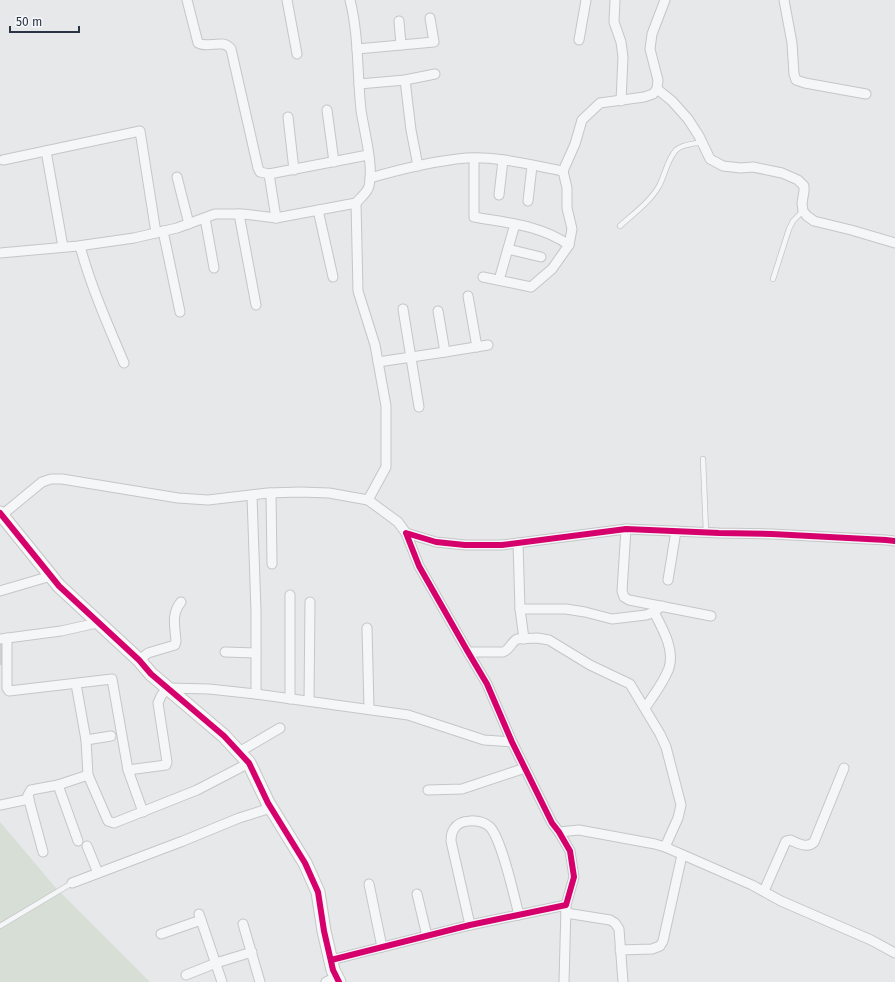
<svg xmlns="http://www.w3.org/2000/svg" width="895" height="982" font-family="'Fira Sans',sans-serif">
  <rect width="100%" height="100%" fill="#e6e8ea"/>
  <path fill="#d6ded6" d="M0,822l55,65 95,95h-150z"/>
  <path fill="#ced0d3" d="M0,642h4l1,23h-5z"/>
  <g fill="none" stroke-linecap="round" stroke-linejoin="round">
    <g stroke="#c4c6c8" stroke-width="6">
      <g id="lane">
        <path d="M620,226c13,-12 30,-24 39,-40 6,-11 8,-26 17,-36 6,-6 18,-6 26,-8"/>
        <path d="M773,279l16,-50 4,-8 10,-10"/>
        <path d="M703,459l3,73"/>
        <path d="M0,926l72,-43"/>
      </g>
    </g>
    <g stroke="#c4c6c8" stroke-width="11">
      <g id="street">
        <path d="M187,0l11,43c10,6 25,-5 33,6l27,119 2,4 9,2 99,-19"/>
        <path d="M287,0l10,54"/>
        <path d="M615,0l-1,22 7,20 2,15 -2,44"/>
        <path d="M784,0l8,43 2,31 2,6 9,3 61,11"/>
        <path d="M399,21l2,24"/>
        <path d="M579,40l7,-40"/>
        <path d="M357,49l77,-7 -4,-24"/>
        <path d="M405,80l6,50 7,36"/>
        <path d="M359,84l46,-4 30,-6"/>
        <path d="M657,89l15,12 16,18 11,17 11,23 13,7 18,2 12,-1 29,6 16,7 6,6v5l-2,12 1,8 4,5 7,5 37,9 44,13"/>
        <path d="M327,110l7,52"/>
        <path d="M288,117l6,53"/>
        <path d="M46,151l17,96"/>
        <path d="M474,159v58c34,6 66,8 95,28l3,-16 -5,-21v-20l-4,-17"/>
        <path d="M3,160l137,-29 16,102"/>
        <path d="M269,174l7,44"/>
        <path d="M177,177l12,47"/>
        <path d="M370,178c31,-9 64,-17 96,-20 32,-2 65,7 97,13l12,-27 7,-24 18,-17 44,-6 9,-3 4,-5 1,-9 -8,-31 2,-15 13,-34"/>
        <path d="M499,195l4,-35"/>
        <path d="M528,201l4,-35"/>
        <path d="M356,203l2,88 17,54 11,61v61l-18,33 30,22 8,11"/>
        <path d="M318,210l15,67"/>
        <path d="M239,214l17,91"/>
        <path d="M205,218l9,50"/>
        <path d="M163,231l17,81"/>
        <path d="M80,246c11,41 28,79 44,117"/>
        <path d="M508,249l33,8"/>
        <path d="M0,253l78,-7 56,-8 43,-10 38,-14h28l33,4 80,-15c4,-5 12,-11 13,-17 5,-20 -5,-55 -8,-76 -4,-37 -2,-74 -11,-110"/>
        <path d="M483,277l48,10 21,-18 17,-24"/>
        <path d="M499,280l16,-56"/>
        <path d="M468,296l9,51"/>
        <path d="M403,309l16,98"/>
        <path d="M445,352l43,-7"/>
        <path d="M378,362l67,-10 -7,-41"/>
        <path d="M271,493l1,71"/>
        <path d="M252,496l4,115v83"/>
        <path d="M2,515l40,-33 9,-3h11l116,19 30,2 60,-7 32,-1 29,1 39,7"/>
        <path d="M626,529l-4,62 2,6 5,3 82,16"/>
        <path d="M518,543l2,66 4,30"/>
        <path d="M668,580l8,-49"/>
        <path d="M0,591l51,-15"/>
        <path d="M520,609h46l19,3 27,7 34,-4 8,-3 8,-6"/>
        <path d="M367,628l2,81"/>
        <path d="M7,638v50l2,3 103,-12 16,91 15,42"/>
        <path d="M0,639l61,-8 36,-8"/>
        <path d="M225,652l31,1"/>
        <path d="M468,652h35c7,-2 8,-10 14,-13l20,-1 12,2 41,25 40,19 30,50 6,13 15,58 -3,13 -13,29"/>
        <path d="M139,660l9,-7 27,-8 1,-4c-1,-15 -5,-27 5,-39"/>
        <path d="M76,684l10,56 2,35"/>
        <path d="M290,699v-104"/>
        <path d="M309,701l1,-99"/>
        <path d="M645,708c8,-12 19,-26 24,-40 6,-19 -7,-40 -15,-56"/>
        <path d="M86,740l25,-4"/>
        <path d="M239,752l41,-24"/>
        <path d="M128,770l38,-5 1,-3 -9,-59 3,-7 6,-8 42,1 47,5 152,21 76,25 28,2"/>
        <path d="M58,785l20,56"/>
        <path d="M428,790l34,-1 63,-21"/>
        <path d="M0,805l29,-6"/>
        <path d="M559,832l20,-2 76,14 10,3 87,38 29,16 90,39 24,13"/>
        <path d="M87,846l11,27"/>
        <path d="M43,852l-13,-48 -2,-9 3,-5 27,-5 30,-10 20,46 6,2 83,-33 52,-27"/>
        <path d="M72,883l111,-42 56,-23 32,-10"/>
        <path d="M369,884l13,63"/>
        <path d="M764,891l22,-50 4,-1c8,3 17,9 24,2l30,-74"/>
        <path d="M417,894l10,42"/>
        <path d="M566,913l44,7 5,3 4,6 4,53"/>
        <path d="M199,914l23,68"/>
        <path d="M243,924l17,58"/>
        <path d="M470,925l-19,-84c0,-4 0,-8 3,-12 6,-11 27,-10 36,-2 12,13 24,69 29,88"/>
        <path d="M161,934l40,-14"/>
        <path d="M620,950l32,-1 8,-3 3,-5 19,-86"/>
        <path d="M331,960l139,-35 96,-20 8,-28 -4,-26 -11,-19 -7,-9 -40,-81 -25,-58 -19,-32 -49,-86 -13,-33 30,9 29,3h37l124,-16 93,4 53,1 114,6 9,1"/>
        <path d="M186,975l30,-12 36,-11"/>
        <path d="M326,982l10,-5"/>
        <path d="M564,982l2,-75"/>
      </g>
    </g>
    <g stroke="#c4c6c8" stroke-width="15">
      <path id="secondary" d="M0,513l59,73 80,74 12,14 73,62 25,27 19,40 37,60 13,29 6,39 9,39 6,12"/>
    </g>
    <use href="#lane" stroke="#f5f6f7" stroke-width="4.5"/>
    <use href="#street" stroke="#f5f6f7" stroke-width="9"/>
    <use href="#secondary" stroke="#f8f8f8" stroke-width="13"/>
    <g stroke="#f4f6f9" stroke-width="8">
      <g id="cycleway">
        <path d="M0,513l59,73 80,74 12,14 73,62 25,27 19,40 37,60 13,29 6,39 9,39 6,12"/>
        <path d="M331,960l139,-35 96,-20 8,-28 -4,-26 -11,-19 -7,-9 -40,-81 -25,-58 -19,-32 -49,-86 -13,-33 30,9 29,3h37l124,-16 93,4 53,1 114,6 9,1"/>
      </g>
    </g>
    <use href="#cycleway" stroke="#d6006c" stroke-width="6"/>
  </g>
  <path d="M10 26v6h69v-6" fill="none" stroke="#2b3445" stroke-width="2"/>
  <text x="16" y="26" font-size="12" fill="#2b3445" stroke="#f4f6f9" stroke-width="3" paint-order="stroke">50 m</text>
</svg>
